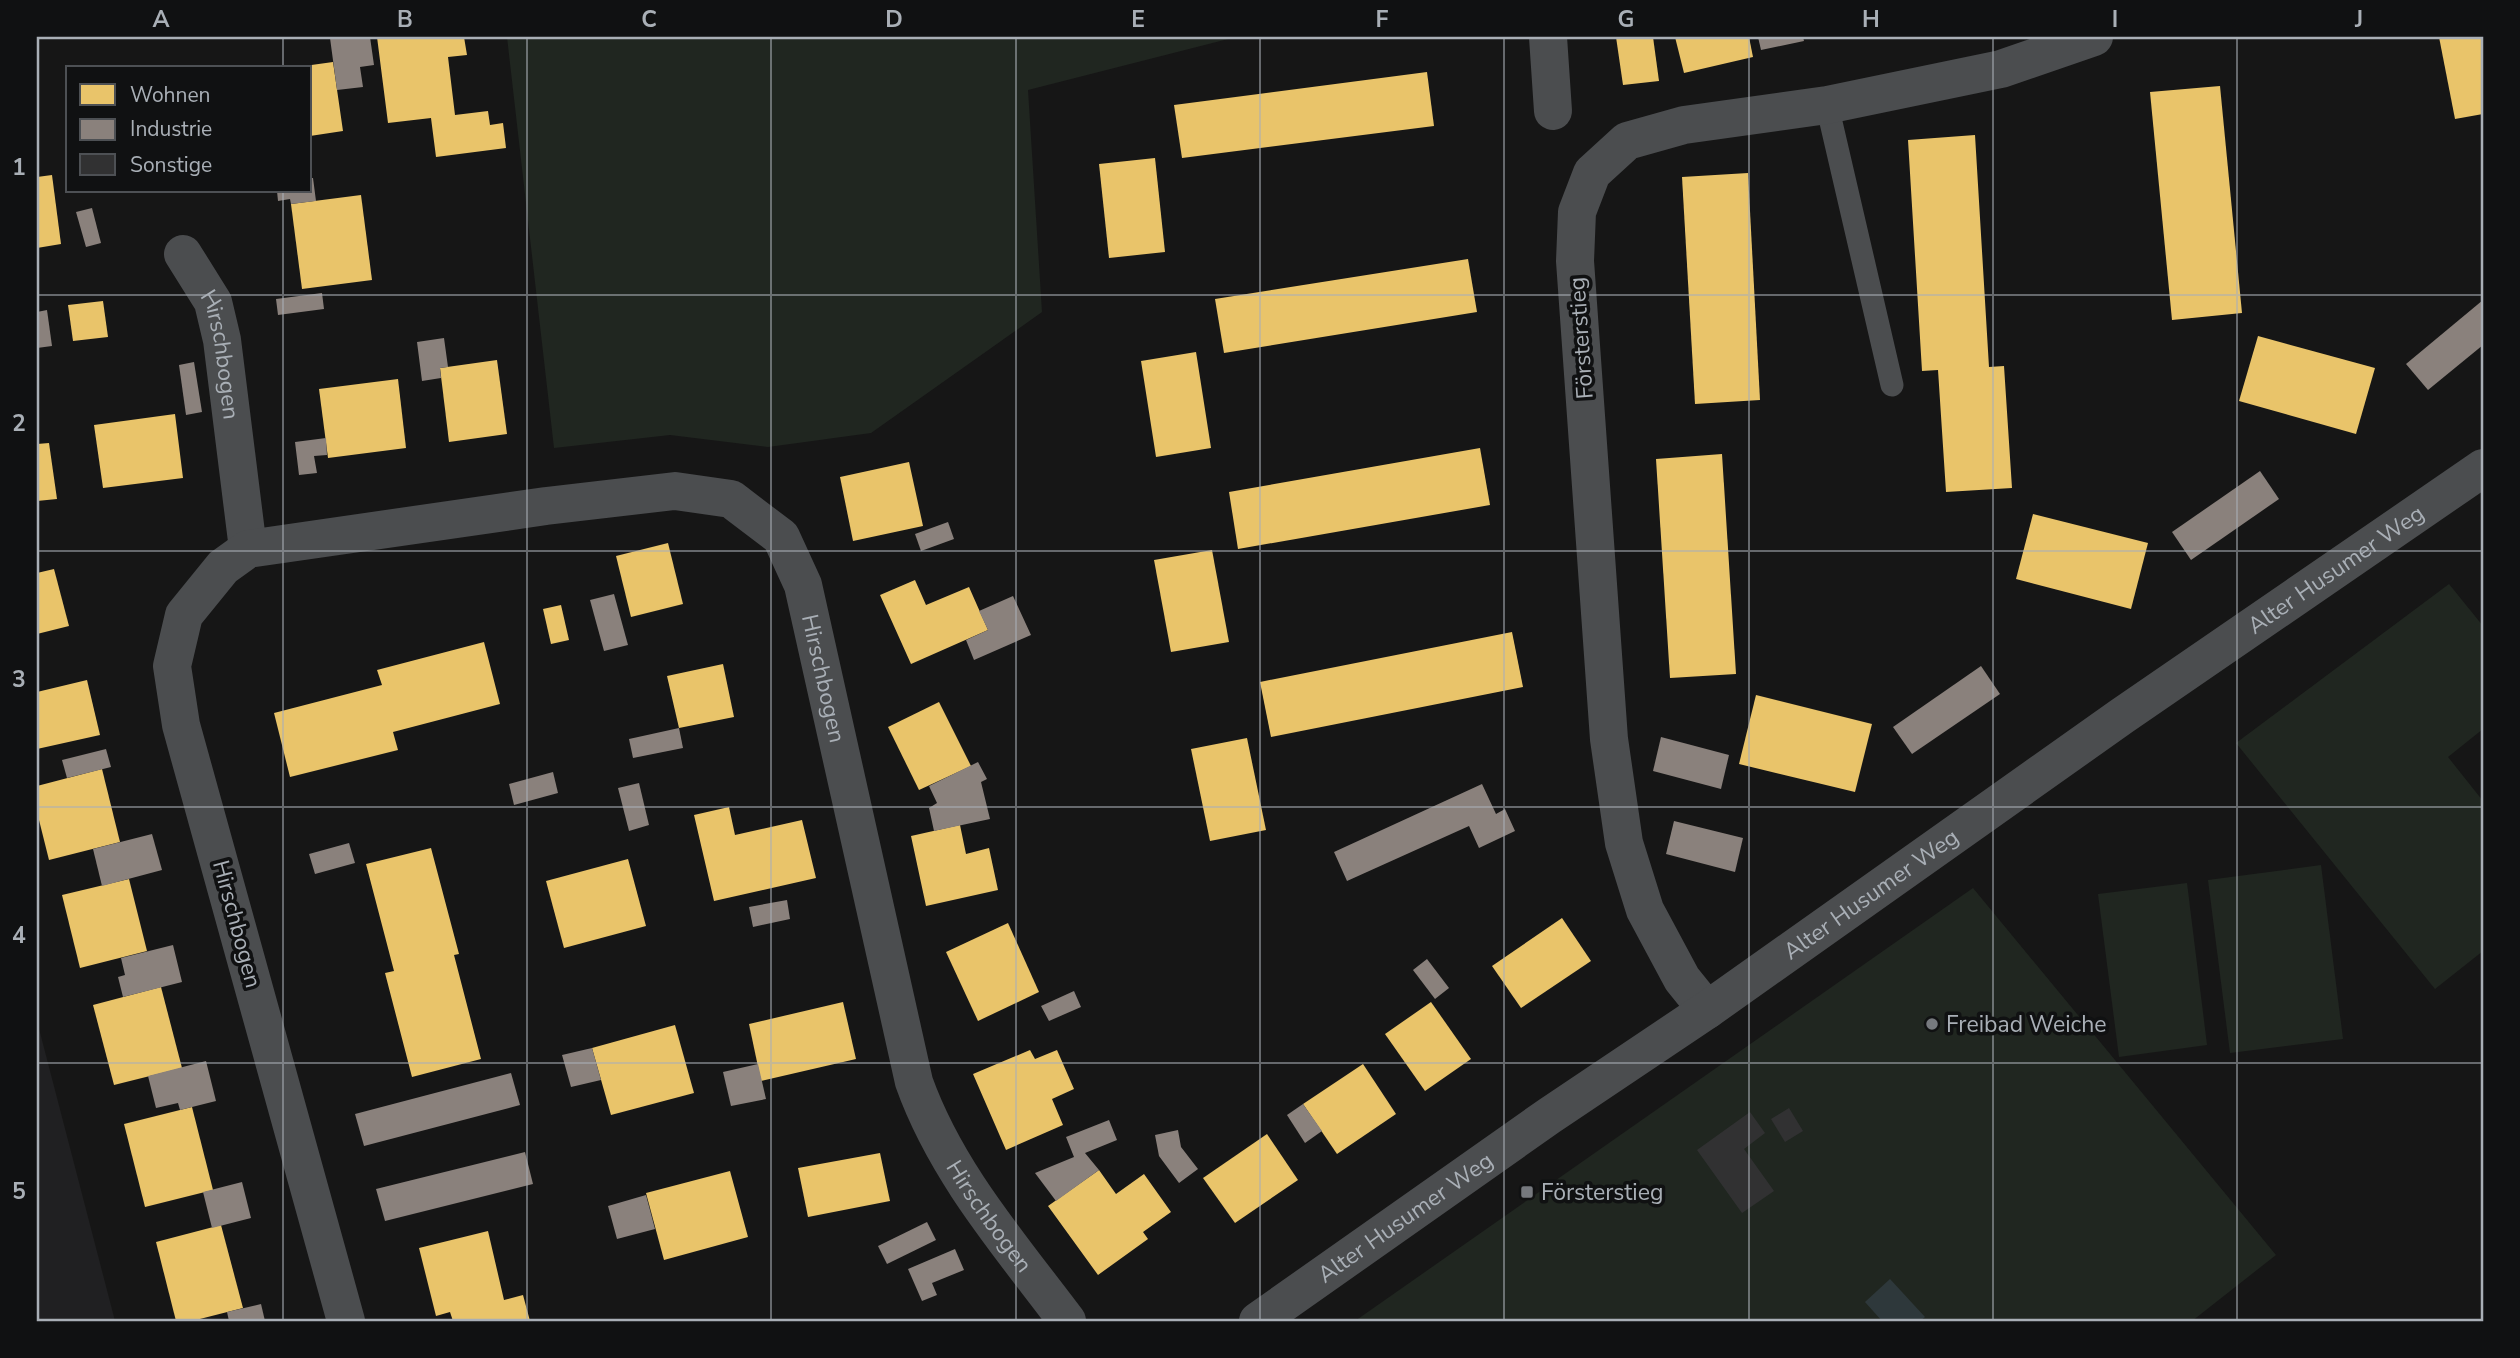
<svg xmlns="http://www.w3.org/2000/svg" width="2520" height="1358" font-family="'Nunito Sans',sans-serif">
  <rect width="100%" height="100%" fill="#161616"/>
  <path fill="#202022" d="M37,1021l78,300h-78z"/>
  <g fill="#202620">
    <path d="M507,37h729l-208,53 14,222 -171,121 -103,14 -98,-12 -116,13z"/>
    <path d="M2449,584l34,42v103l-35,28 35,44v150l-48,38 -199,-246z"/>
    <path d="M2321,865l22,174 -113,14 -22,-173z"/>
    <path d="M2187,883l20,162 -88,12 -21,-163z"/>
    <path d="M1973,888l303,367 -84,66h-837z"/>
  </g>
  <path fill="#2e383b" d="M1890,1279l35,38 -5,4h-38l-17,-19z"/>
  <g fill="#e9c46a">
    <path d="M377,37h87l3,18 -19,2 7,58 33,-4 2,14 13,-2 3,25 -70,9 -5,-39 -43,5z"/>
    <path d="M1616,37h37l6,44 -36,4z"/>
    <path d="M1675,37h74l4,20 -69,16z"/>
    <path d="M2439,37h44v77l-28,5z"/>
    <path d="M333,62l10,69 -33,5v-68l-13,-1z"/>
    <path d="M1427,72l7,54 -252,32 -8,-53z"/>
    <path d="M2220,86l22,227 -70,7 -22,-228z"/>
    <path d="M1975,135l14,232 15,-1 8,122 -66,4 -8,-122 -16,1 -14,-231z"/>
    <path d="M1155,158l10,94 -56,6 -10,-94z"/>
    <path d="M1748,173l12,227 -65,4 -13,-227z"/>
    <path d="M52,175l9,69 -24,4v-71z"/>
    <path d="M361,195l11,85 -70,9 -11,-85z"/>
    <path d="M1468,259l9,53 -253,41 -9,-54z"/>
    <path d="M103,301l5,36 -35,4 -5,-36z"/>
    <path d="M2258,336l117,32 -19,66 -117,-33z"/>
    <path d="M1196,352l15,96 -55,9 -15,-96z"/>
    <path d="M497,360l10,74 -58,8 -9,-74z"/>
    <path d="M398,379l8,69 -78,10 -9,-69z"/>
    <path d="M175,414l8,64 -80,10 -9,-63z"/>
    <path d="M49,443l8,56 -20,2v-57z"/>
    <path d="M1480,448l10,57 -252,44 -9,-57z"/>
    <path d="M1722,454l14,220 -66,4 -14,-219z"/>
    <path d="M909,462l14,64 -70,15 -13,-64z"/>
    <path d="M2033,514l115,29 -17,66 -115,-30z"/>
    <path d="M668,543l15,61 -52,13 -15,-61z"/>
    <path d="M1212,550l17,92 -58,10 -17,-92z"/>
    <path d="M54,569l15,57 -32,8v-61z"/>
    <path d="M915,580l11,25 43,-18 19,43 -77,34 -31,-69z"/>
    <path d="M561,605l8,35 -18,4 -8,-35z"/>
    <path d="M1512,632l11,55 -252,50 -11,-55z"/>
    <path d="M484,642l16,62 -107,28 5,18 -108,27 -16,-64 108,-28 -5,-15z"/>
    <path d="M723,664l11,53 -55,11 -12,-52z"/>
    <path d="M87,680l13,55 -63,14v-57z"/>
    <path d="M1756,695l116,29 -17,68 -116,-28z"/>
    <path d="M939,702l32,64 -52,24 -31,-63z"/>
    <path d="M1247,738l19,92 -56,11 -19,-92z"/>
    <path d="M102,769l18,73 -71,18 -12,-48v-26z"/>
    <path d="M729,807l6,28 67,-15 14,58 -102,23 -20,-86z"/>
    <path d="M960,825l6,29 23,-6 9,42 -72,16 -15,-70z"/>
    <path d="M431,848l28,106 -5,1 27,104 -69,18 -27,-104 9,-2 -28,-107z"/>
    <path d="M628,859l18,67 -82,22 -18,-67z"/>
    <path d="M129,879l18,72 -67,17 -18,-73z"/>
    <path d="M1562,918l29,43 -70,47 -29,-42z"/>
    <path d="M1008,923l31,69 -61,29 -32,-69z"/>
    <path d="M161,987l21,81 -68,17 -21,-80z"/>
    <path d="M843,1002l13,57 -95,22 -12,-57z"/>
    <path d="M1431,1002l40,57 -46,32 -40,-57z"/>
    <path d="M675,1025l19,68 -83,22 -19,-67z"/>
    <path d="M1030,1050l5,9 22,-9 17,39 -22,10 11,26 -57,25 -33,-76z"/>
    <path d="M1363,1064l33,50 -59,40 -34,-50z"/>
    <path d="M192,1107l21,83 -68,17 -21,-83z"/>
    <path d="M1267,1134l31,46 -63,43 -32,-45z"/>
    <path d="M880,1153l10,48 -82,16 -10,-49z"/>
    <path d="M1099,1170l17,24 28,-20 27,38 -28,20 5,7 -50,36 -50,-69z"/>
    <path d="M730,1171l18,66 -84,23 -18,-67z"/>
    <path d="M221,1225l22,83 -51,13h-16l-20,-79z"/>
    <path d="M488,1231l16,69 19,-5 7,26h-77l-3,-9 -14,4 -17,-68z"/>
  </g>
  <g fill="#8a817c">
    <path d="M341,37h29l4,28 -14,2 3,20 -26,3 -7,-52z"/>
    <path d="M1758,37h45l1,4 -43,9z"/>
    <path d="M310,178h3l3,23 -25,3 -1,-5 -12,2 -1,-10h33z"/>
    <path d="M92,208l9,35 -15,4 -10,-35z"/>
    <path d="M322,293l2,16 -46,6 -2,-16z"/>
    <path d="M2483,300v45l-55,45 -22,-26z"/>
    <path d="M47,310l5,36 -15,2v-36z"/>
    <path d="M444,338l4,29 -8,1 1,10 -19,3 -5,-39z"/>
    <path d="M194,362l8,50 -16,3 -7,-50z"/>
    <path d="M326,438l1,17 -13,1 3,17 -18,2 -4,-33z"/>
    <path d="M2260,471l19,28 -88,61 -19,-28z"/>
    <path d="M948,522l6,17 -33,12 -6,-17z"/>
    <path d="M614,594l14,51 -24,6 -14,-51z"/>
    <path d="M1013,596l18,39 -57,25 -8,-20 22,-10 -9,-19z"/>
    <path d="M1981,666l19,28 -88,60 -19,-27z"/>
    <path d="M679,728l4,20 -50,10 -4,-19z"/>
    <path d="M1661,737l68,18 -8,34 -68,-18z"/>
    <path d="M106,749l5,18 -44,11 -5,-18z"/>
    <path d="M978,762l9,17 -6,3 9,37 -56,12 -5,-23 8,-5 -8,-17z"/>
    <path d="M553,772l5,21 -44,12 -5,-21z"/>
    <path d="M639,783l10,42 -20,6 -11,-43z"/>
    <path d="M1482,784l14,30 9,-5 10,22 -36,17 -10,-22 -122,55 -13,-29z"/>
    <path d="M1674,821l69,17 -8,34 -69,-18z"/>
    <path d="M152,834l10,36 -60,16 -9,-37z"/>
    <path d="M349,843l6,20 -40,11 -6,-20z"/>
    <path d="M787,900l3,19 -37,8 -4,-20z"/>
    <path d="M173,945l9,37 -59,15 -5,-20 7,-2 -4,-17z"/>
    <path d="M1427,959l22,29 -14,11 -22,-29z"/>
    <path d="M1074,991l7,16 -32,14 -8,-15z"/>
    <path d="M592,1048l9,32 -30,7 -9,-32z"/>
    <path d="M206,1061l10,40 -36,9 -2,-7 -22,5 -8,-32z"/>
    <path d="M758,1064l8,35 -35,7 -8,-34z"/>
    <path d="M511,1073l9,32 -156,41 -9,-32z"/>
    <path d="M1303,1104l19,27 -17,12 -18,-28z"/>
    <path d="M1109,1120l8,20 -32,13 14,17 -43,31 -21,-28 39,-16 -8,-20z"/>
    <path d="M1178,1130l3,17 17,22 -19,14 -20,-27 -4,-21z"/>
    <path d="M525,1152l8,32 -148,37 -9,-32z"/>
    <path d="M242,1182l9,36 -39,10 -9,-36z"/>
    <path d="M646,1195l9,34 -38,10 -9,-33z"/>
    <path d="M927,1222l9,18 -49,24 -9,-18z"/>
    <path d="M955,1249l9,21 -32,13 5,12 -15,6 -14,-32z"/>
    <path d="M261,1304l4,17h-36l-2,-9z"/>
  </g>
  <g fill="#313132">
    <path d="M1789,1108l14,23 -18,11 -14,-23z"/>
    <path d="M1750,1112l15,21 -21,16 30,42 -32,22 -45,-63z"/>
  </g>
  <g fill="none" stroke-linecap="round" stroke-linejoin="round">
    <path stroke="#4b4d4f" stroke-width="23" d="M1827,105l65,280"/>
    <g stroke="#4b4d4f" stroke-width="38">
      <path d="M1548,37l5,74"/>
      <path id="s1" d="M183,254l30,48 9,38 26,209"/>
      <path d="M1707,1010l-25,-31 -37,-69 -21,-67 -15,-104 -34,-478 2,-49 15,-39 35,-32 57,-16 143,-20 174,-36 93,-32"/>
      <path id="s2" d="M346,1321l-165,-596 -9,-59 12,-51 39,-48 25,-18 298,-43 129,-15 56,8 50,38 22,48 111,497c32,90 96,163 153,239"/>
    </g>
    <path stroke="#4b4d4f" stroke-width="38" id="s3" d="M1258,1321l291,-205 158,-106 415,-294 361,-248"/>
  </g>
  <path fill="none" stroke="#a9afb6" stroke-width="2" stroke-opacity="0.55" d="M283,37v31M527,37v1284M771,37v1284M1016,37v1284M1260,37v1284M1504,37v1284M1749,37v1284M1993,37v1284M2237,37v1284M283,191v1130M37,295h2446M37,551h2446M37,807h2446M37,1063h2446"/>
  <g fill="#76797e" stroke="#101112" stroke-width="2.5">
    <circle cx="1932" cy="1024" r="7"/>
    <rect x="1520" y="1185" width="14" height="14" rx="3.5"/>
  </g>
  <g text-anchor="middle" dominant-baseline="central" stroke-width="7" stroke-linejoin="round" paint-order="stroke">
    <g font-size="23" fill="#a9afb6" stroke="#101112">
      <text transform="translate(1581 338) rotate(-94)">Försterstieg</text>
      <text stroke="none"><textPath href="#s1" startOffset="110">Hirschbogen</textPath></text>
      <text stroke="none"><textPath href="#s3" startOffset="1314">Alter Husumer Weg</textPath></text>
      <text stroke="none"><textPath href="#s2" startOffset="1522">Hirschbogen</textPath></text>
      <text stroke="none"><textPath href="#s3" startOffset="747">Alter Husumer Weg</textPath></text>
      <text transform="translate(237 924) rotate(75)">Hirschbogen</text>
      <text stroke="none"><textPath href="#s2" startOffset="2090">Hirschbogen</textPath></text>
      <text stroke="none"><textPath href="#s3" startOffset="180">Alter Husumer Weg</textPath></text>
    </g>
    <g font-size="23" fill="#a9afb6" stroke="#101112" text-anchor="start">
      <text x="1946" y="1024">Freibad Weiche</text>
      <text x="1541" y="1192">Försterstieg</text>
    </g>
  </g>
  <rect width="2520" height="1358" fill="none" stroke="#101112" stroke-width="77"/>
  <rect x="66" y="66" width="245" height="126" fill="#101112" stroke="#4d5054" stroke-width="2"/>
  <rect x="80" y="84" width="35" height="21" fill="#e9c46a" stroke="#4d5054" stroke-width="2"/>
  <text x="130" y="102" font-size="21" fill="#a9afb6">Wohnen</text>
  <rect x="80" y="119" width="35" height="21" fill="#8a817c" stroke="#4d5054" stroke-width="2"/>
  <text x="130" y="136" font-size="21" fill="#a9afb6">Industrie</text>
  <rect x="80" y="154" width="35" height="21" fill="#313132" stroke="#4d5054" stroke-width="2"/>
  <text x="130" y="172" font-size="21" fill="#a9afb6">Sonstige</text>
  <rect x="38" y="38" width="2444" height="1282" fill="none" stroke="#a9afb6" stroke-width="2.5"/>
  <g font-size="23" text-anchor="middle" font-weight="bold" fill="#a9afb6">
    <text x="161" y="27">A</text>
    <text x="405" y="27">B</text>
    <text x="649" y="27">C</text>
    <text x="894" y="27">D</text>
    <text x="1138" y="27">E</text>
    <text x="1382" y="27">F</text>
    <text x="1626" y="27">G</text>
    <text x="1871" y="27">H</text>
    <text x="2115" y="27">I</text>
    <text x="2359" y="27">J</text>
    <text x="19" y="175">1</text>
    <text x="19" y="431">2</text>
    <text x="19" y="687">3</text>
    <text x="19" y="943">4</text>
    <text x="19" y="1199">5</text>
  </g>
</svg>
